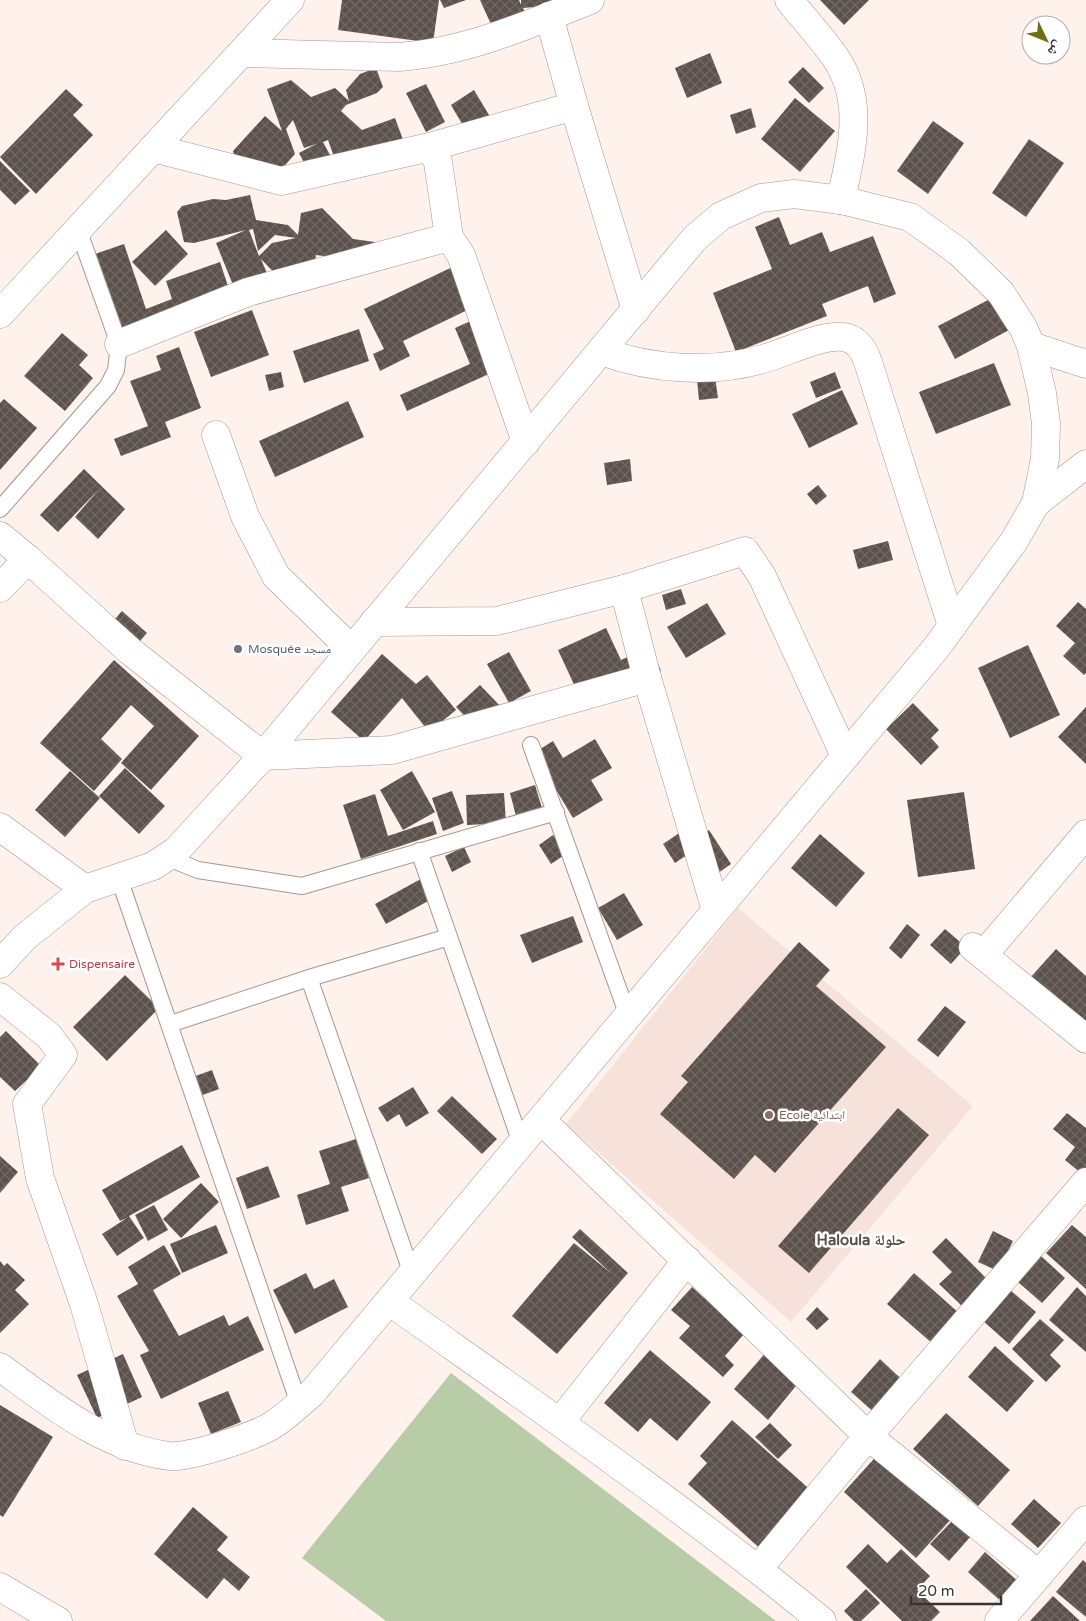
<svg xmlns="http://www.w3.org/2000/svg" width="1086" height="1621" font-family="'Varela Round','Noto Naskh Arabic',sans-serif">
  <defs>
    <pattern id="building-cross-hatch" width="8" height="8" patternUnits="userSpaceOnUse" patternTransform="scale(1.25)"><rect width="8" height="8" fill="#5c514d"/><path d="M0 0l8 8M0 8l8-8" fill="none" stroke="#716864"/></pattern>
  </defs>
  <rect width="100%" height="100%" fill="#fff2ec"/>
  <path fill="#f6e2da" d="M738,908l235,198 -182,216 -225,-198z"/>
  <path fill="#b8cca7" d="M451,1373l325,248h-390l-84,-63z"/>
  <g fill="url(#building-cross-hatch)" fill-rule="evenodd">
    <path d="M342,0h97l-6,43 -95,-13z"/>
    <path d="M440,0h26l-22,8z"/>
    <path d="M480,0h39l2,5v-5h38v5l-36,3 4,9 -33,14z"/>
    <path d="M820,0h49l-25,25z"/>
    <path d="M710,53l12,30 -35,15 -12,-30z"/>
    <path d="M803,67l21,21 -15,15 -21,-21z"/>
    <path d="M376,68l7,19 -6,6 -31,12 -5,6 21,19 33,-12 13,35 -70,15 -10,-28 -5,2 17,32 -23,13 -18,-34 17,-9 -12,4 -11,-28 -7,9 9,25 -15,17 -45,-13 -2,-7 32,-35 17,15 -15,-42 24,-9 20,17 24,-9 14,13 -3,-11 14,-16z"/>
    <path d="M426,84l19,38 -19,10 -20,-39z"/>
    <path d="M66,89l17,16 -10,10 20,20 -57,59 -36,-37z"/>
    <path d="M474,90l18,30 -24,14 -17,-29z"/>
    <path d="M795,98l40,33 -35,41 -39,-33z"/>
    <path d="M751,108l5,19 -20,7 -6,-19z"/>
    <path d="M933,121l31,22 -36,51 -31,-23z"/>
    <path d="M1029,139l35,24 -38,54 -34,-24z"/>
    <path d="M0,161l30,30 -15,14 -15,-15z"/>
    <path d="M250,195l6,25 32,5 10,10 3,-22 21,-5 31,31 22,3 -33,33 -18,-19 -8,-1 -3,21 -26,10 -26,-27 7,17 -33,14 -19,-47 30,-13 -52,13 -10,-1 -7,-30 5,-6 31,-7 13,1zM253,229l5,22 17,-16 21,3 -24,5 -13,13 -10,-26z"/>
    <path d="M779,217l11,28 32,-13 8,20 43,-16 23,58 -22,9 -6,-17 -46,18 5,12 -91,36 -23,-59 59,-24 -17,-42z"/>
    <path d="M166,230l22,24 -33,32 -23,-24z"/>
    <path d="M124,244l22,65 26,-10 -6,-18 54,-19 11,33 -108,38 -28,-79z"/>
    <path d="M463,262l19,41 -79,38 7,15 -30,15 -7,-17 11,-5 -20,-40z"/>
    <path d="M992,298l17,32 -54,29 -17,-33z"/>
    <path d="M252,310l17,45 -58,22 -17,-45z"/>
    <path d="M477,318l23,51 -93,42 -7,-16 70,-31 -15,-36z"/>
    <path d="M359,329l10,32 -65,22 -11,-32z"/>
    <path d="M62,333l26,22 -9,10 14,13 -28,33 -41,-35z"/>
    <path d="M179,347l22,61 -36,14 6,15 -50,19 -7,-17 34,-13 -18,-45 31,-11 -5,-14z"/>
    <path d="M994,363l17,42 -75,29 -17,-42z"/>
    <path d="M281,372l3,15 -15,4 -4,-16z"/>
    <path d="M835,372l6,16 -25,10 -6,-16z"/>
    <path d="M715,377l3,21 -19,2 -2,-20z"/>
    <path d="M842,390l16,34 -49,24 -17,-34z"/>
    <path d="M4,399l33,29 -37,42v-67z"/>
    <path d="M348,401l16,36 -89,40 -16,-36z"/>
    <path d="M630,459l2,22 -25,4 -3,-22z"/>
    <path d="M84,469l41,40 -27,30 -23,-22 24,-28 -41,43 -18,-17z"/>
    <path d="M818,485l9,11 -11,9 -9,-11z"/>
    <path d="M888,541l5,19 -35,9 -5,-19z"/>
    <path d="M681,589l5,15 -20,6 -4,-15z"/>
    <path d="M1078,602l8,7v64l-2,2 -21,-19 12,-13 -19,-17z"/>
    <path d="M707,603l19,31 -40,24 -19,-31z"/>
    <path d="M122,611l25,22 -13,15 -25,-22z"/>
    <path d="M606,628l15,32 30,-13 10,24 -77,35 -26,-56z"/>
    <path d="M1028,645l32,70 -50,23 -32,-70z"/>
    <path d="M509,652l22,39 -22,12 -22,-39z"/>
    <path d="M382,654l34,30 11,-9 29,35 -27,22 -27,-34 -38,43 -33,-29z"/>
    <path d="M114,660l85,76 -48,54 -30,-27 33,-37 -23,-21 -30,34 21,20 -28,32 -54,-48z"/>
    <path d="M480,685l23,24 -24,22 -23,-24z"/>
    <path d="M913,703l26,27 -8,8 8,9 -18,18 -35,-36z"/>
    <path d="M1086,707v57l-28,-27z"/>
    <path d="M595,739l17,29 -21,12 12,20 -30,18 -39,-65 19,-12 10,17z"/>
    <path d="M125,768l40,38 -26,28 -40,-38z"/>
    <path d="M70,771l30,27 -35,39 -30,-27z"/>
    <path d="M412,771l23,41 -32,18 -23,-40z"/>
    <path d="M535,785l7,23 -26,8 -6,-23z"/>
    <path d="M452,791l12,32 -21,8 -11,-33z"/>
    <path d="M964,792l11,77 -57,8 -11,-77z"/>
    <path d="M504,793l2,30 -39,2 -1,-30z"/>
    <path d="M375,794l13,42 45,-15 4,13 -76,25 -18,-54z"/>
    <path d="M688,827l8,11 13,-8 22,34 -20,14 -18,-27 -18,12 -12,-19z"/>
    <path d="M820,834l45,39 -29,34 -45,-39z"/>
    <path d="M553,835l13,19 -15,10 -12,-19z"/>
    <path d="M464,847l7,15 -19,10 -7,-16z"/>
    <path d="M430,874l11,20 -55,30 -11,-20z"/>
    <path d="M624,893l19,32 -26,15 -19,-32z"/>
    <path d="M573,916l10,26 -51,21 -12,-28z"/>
    <path d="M907,924l13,11 -19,24 -12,-11z"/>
    <path d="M945,929l21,18 -15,17 -21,-19z"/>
    <path d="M799,942l31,28 -14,16 70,61 -111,126 -20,-18 -21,24 -74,-65 28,-32 -7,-6z"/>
    <path d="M1056,949l30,27v50l-65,-38z"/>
    <path d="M125,975l34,33 -52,53 -34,-34z"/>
    <path d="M945,1006l21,16 -28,35 -21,-17z"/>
    <path d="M6,1031l35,35 -11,10 14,9 -26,9 11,-16 -14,13 -15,-14v-40z"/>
    <path d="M212,1070l7,19 -19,7 -7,-19z"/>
    <path d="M413,1087l16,26 -23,14 -7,-13 -12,8 -9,-14z"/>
    <path d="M452,1096l45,43 -15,15 -45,-43z"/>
    <path d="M898,1108l31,27 -120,138 -31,-27z"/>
    <path d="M1067,1113l19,15v49l-21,-17 10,-13 -22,-18z"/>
    <path d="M356,1139l13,39 -28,9 8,24 -43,14 -9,-30 33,-11 -11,-33z"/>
    <path d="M182,1145l18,32 -71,39 15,22 -27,18 -15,-22 25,-16 -7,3 -18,-31z"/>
    <path d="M0,1156l18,16 -18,21z"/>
    <path d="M268,1166l12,31 -33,12 -11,-31z"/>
    <path d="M201,1183l18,19 -38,36 -18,-19z"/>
    <path d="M154,1205l14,25 -20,11 -13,-26z"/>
    <path d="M216,1225l12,28 -46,20 -12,-29z"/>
    <path d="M1072,1225l14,12v52l-40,-36z"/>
    <path d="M580,1229l48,44 -71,81 -45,-38 62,-73 38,31 -40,-37z"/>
    <path d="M993,1231l20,10 -15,30 -20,-9z"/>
    <path d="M946,1238l42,42 -26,26 -23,-22 13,-12 -20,-20z"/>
    <path d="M164,1245l17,29 -28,16 26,46 45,-21 5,11 19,-10 16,34 -103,49 -21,-44 9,-4 -32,-55 21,-12 -10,-17z"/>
    <path d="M1041,1256l24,22 -23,25 -24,-21z"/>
    <path d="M0,1261l4,5 3,-3 18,17 -10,10 14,14 -29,29z"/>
    <path d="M306,1273l8,16 20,-10 14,28 -53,27 -22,-44z"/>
    <path d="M914,1273l46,41 -27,30 -46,-40z"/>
    <path d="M692,1287l52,47 -19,22 9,9 -11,12 -44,-39 11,-12 -19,-16z"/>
    <path d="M1077,1287l9,9v56l-37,-32z"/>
    <path d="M1009,1289l27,23 -27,32 -27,-24z"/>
    <path d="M817,1307l12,12 -12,11 -11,-11z"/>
    <path d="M1040,1319l24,21 -14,15 11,11 -15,16 -34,-33z"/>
    <path d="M995,1346l39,35 -27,31 -39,-35z"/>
    <path d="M650,1350l61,52 -34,39 -27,-23 -12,14 -34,-29z"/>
    <path d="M767,1351l33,30 -32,39 -34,-31z"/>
    <path d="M123,1354l19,43 -45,21 -20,-43z"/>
    <path d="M880,1359l33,31 -28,32 -34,-30z"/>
    <path d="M228,1391l13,31 -30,12 -13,-31z"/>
    <path d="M0,1405l53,32 -50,80 -3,-2z"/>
    <path d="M946,1413l64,57 -32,36 -65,-57z"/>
    <path d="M732,1420l83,74 -51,58 -76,-68 19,-21 -7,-7z"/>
    <path d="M770,1423l22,22 -14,14 -23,-22z"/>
    <path d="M881,1451l72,66 -37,41 -72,-66z"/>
    <path d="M1034,1499l27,24 -23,25 -27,-24z"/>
    <path d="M193,1507l35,30 -11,13 33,27 -11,14 -15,-13 -17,21 -53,-45z"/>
    <path d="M953,1520l18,16 -22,25 -19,-17z"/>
    <path d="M868,1544l19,19 14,-14 29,27 -13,14 23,22 -9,9h-29l-56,-54z"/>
    <path d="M985,1552l36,32 -18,19 -35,-31z"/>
    <path d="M1083,1560l3,3v54l-30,-25z"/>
    <path d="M866,1589l14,14 -19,18h-7l-10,-10z"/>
    <path d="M1053,1596l27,25h-50z"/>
  </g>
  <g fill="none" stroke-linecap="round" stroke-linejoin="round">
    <g stroke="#a39792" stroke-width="18">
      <g id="service">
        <path d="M0,509l108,-123 8,-16 3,-26 -41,-115"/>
        <path d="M531,745l97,271"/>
        <path d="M419,851l102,292"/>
        <path d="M166,857l32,13 104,16 254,-74"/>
        <path d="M119,878l180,526"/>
        <path d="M309,978l103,296"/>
        <path d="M170,1024l139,-46 140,-41"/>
      </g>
    </g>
    <g stroke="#a39792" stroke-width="29">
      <g id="minor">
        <path d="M789,0c15,19 32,37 46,57 31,45 16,94 6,143"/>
        <path d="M549,16l25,90 62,204"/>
        <path d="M241,53l158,4c67,-5 129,-32 191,-57"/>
        <path d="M430,147l8,15 11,75 12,18 65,187"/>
        <path d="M153,148l128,33 149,-34 144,-41"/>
        <path d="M0,314l290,-314"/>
        <path d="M119,344l129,-52 201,-55"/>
        <path d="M1031,346l55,18"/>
        <path d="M601,351c51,19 113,23 165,7 21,-6 56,-24 77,-21 13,1 21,13 25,25l84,264"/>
        <path d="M216,435l29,81 31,60 75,73"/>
        <path d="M1036,503l50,-39"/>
        <path d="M0,536l28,23"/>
        <path d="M0,588l28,-29 102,92 133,105 129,-6 255,-72"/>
        <path d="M624,589l23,89 69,232"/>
        <path d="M374,622l123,-1 127,-32 121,-38 17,25 83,180"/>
        <path d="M0,827l85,62"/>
        <path d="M991,946l95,-112"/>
        <path d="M973,947l113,92"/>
        <path d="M0,964l25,-27 60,-48 68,-23 23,-15 87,-95 432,-518 26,-22 40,-18 33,-4 47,6 69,17 49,35 42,41 23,36 7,17 11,47 4,31 -1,35 -9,44 -22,38 -78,107 -624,745c-12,10 -24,22 -38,31 -15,11 -87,35 -105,32 -66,-9 -117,-51 -169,-89"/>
        <path d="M0,997l49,39 14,19 -36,49 13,74 44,126 41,142"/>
        <path d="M541,1120l327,316 171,139"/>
        <path d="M389,1301c146,104 294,206 433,320"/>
        <path d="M560,1422l127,-162"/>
        <path d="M758,1569l110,-133 218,-254"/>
        <path d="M0,1587l58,34"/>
        <path d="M999,1621l87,-101"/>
      </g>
    </g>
    <use href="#service" stroke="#fff" stroke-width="16"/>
    <use href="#minor" stroke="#fff" stroke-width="28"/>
  </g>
  <circle fill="#6b7280" stroke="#fff" stroke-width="2" cx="238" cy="649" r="5"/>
  <path fill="#e0444e" stroke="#fff" stroke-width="2" d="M55.5 956.5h5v5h5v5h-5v5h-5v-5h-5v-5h5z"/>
  <circle fill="#8d6e63" stroke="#fff" stroke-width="2" cx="769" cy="1115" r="5"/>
  <g text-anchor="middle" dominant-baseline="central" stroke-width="5" stroke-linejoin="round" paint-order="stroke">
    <g font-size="12" fill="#5b616d" stroke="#fff" text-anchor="start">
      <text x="248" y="649">Mosquée مسجد</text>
    </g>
    <g font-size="12" fill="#be3a42" stroke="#fff" text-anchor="start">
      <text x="69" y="964">Dispensaire</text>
    </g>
    <g font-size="12" fill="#785e54" stroke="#fff" text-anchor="start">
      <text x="779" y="1115">Ecole ابتدائية</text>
    </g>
    <g font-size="15" font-weight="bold" fill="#584d49" stroke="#fff">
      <text x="861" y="1240">Haloula حلولة</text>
    </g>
  </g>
  <g transform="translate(1046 40) rotate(133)"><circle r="24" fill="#ffffff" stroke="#b0aead"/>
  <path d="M0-4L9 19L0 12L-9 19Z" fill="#6f6e10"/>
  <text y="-8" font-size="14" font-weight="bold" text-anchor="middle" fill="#393432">ش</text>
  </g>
  <path d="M911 1596v8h90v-8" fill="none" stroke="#393432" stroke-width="2.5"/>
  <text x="918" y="1596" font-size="15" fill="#393432" stroke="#ffffff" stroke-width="4" paint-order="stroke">20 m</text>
</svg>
